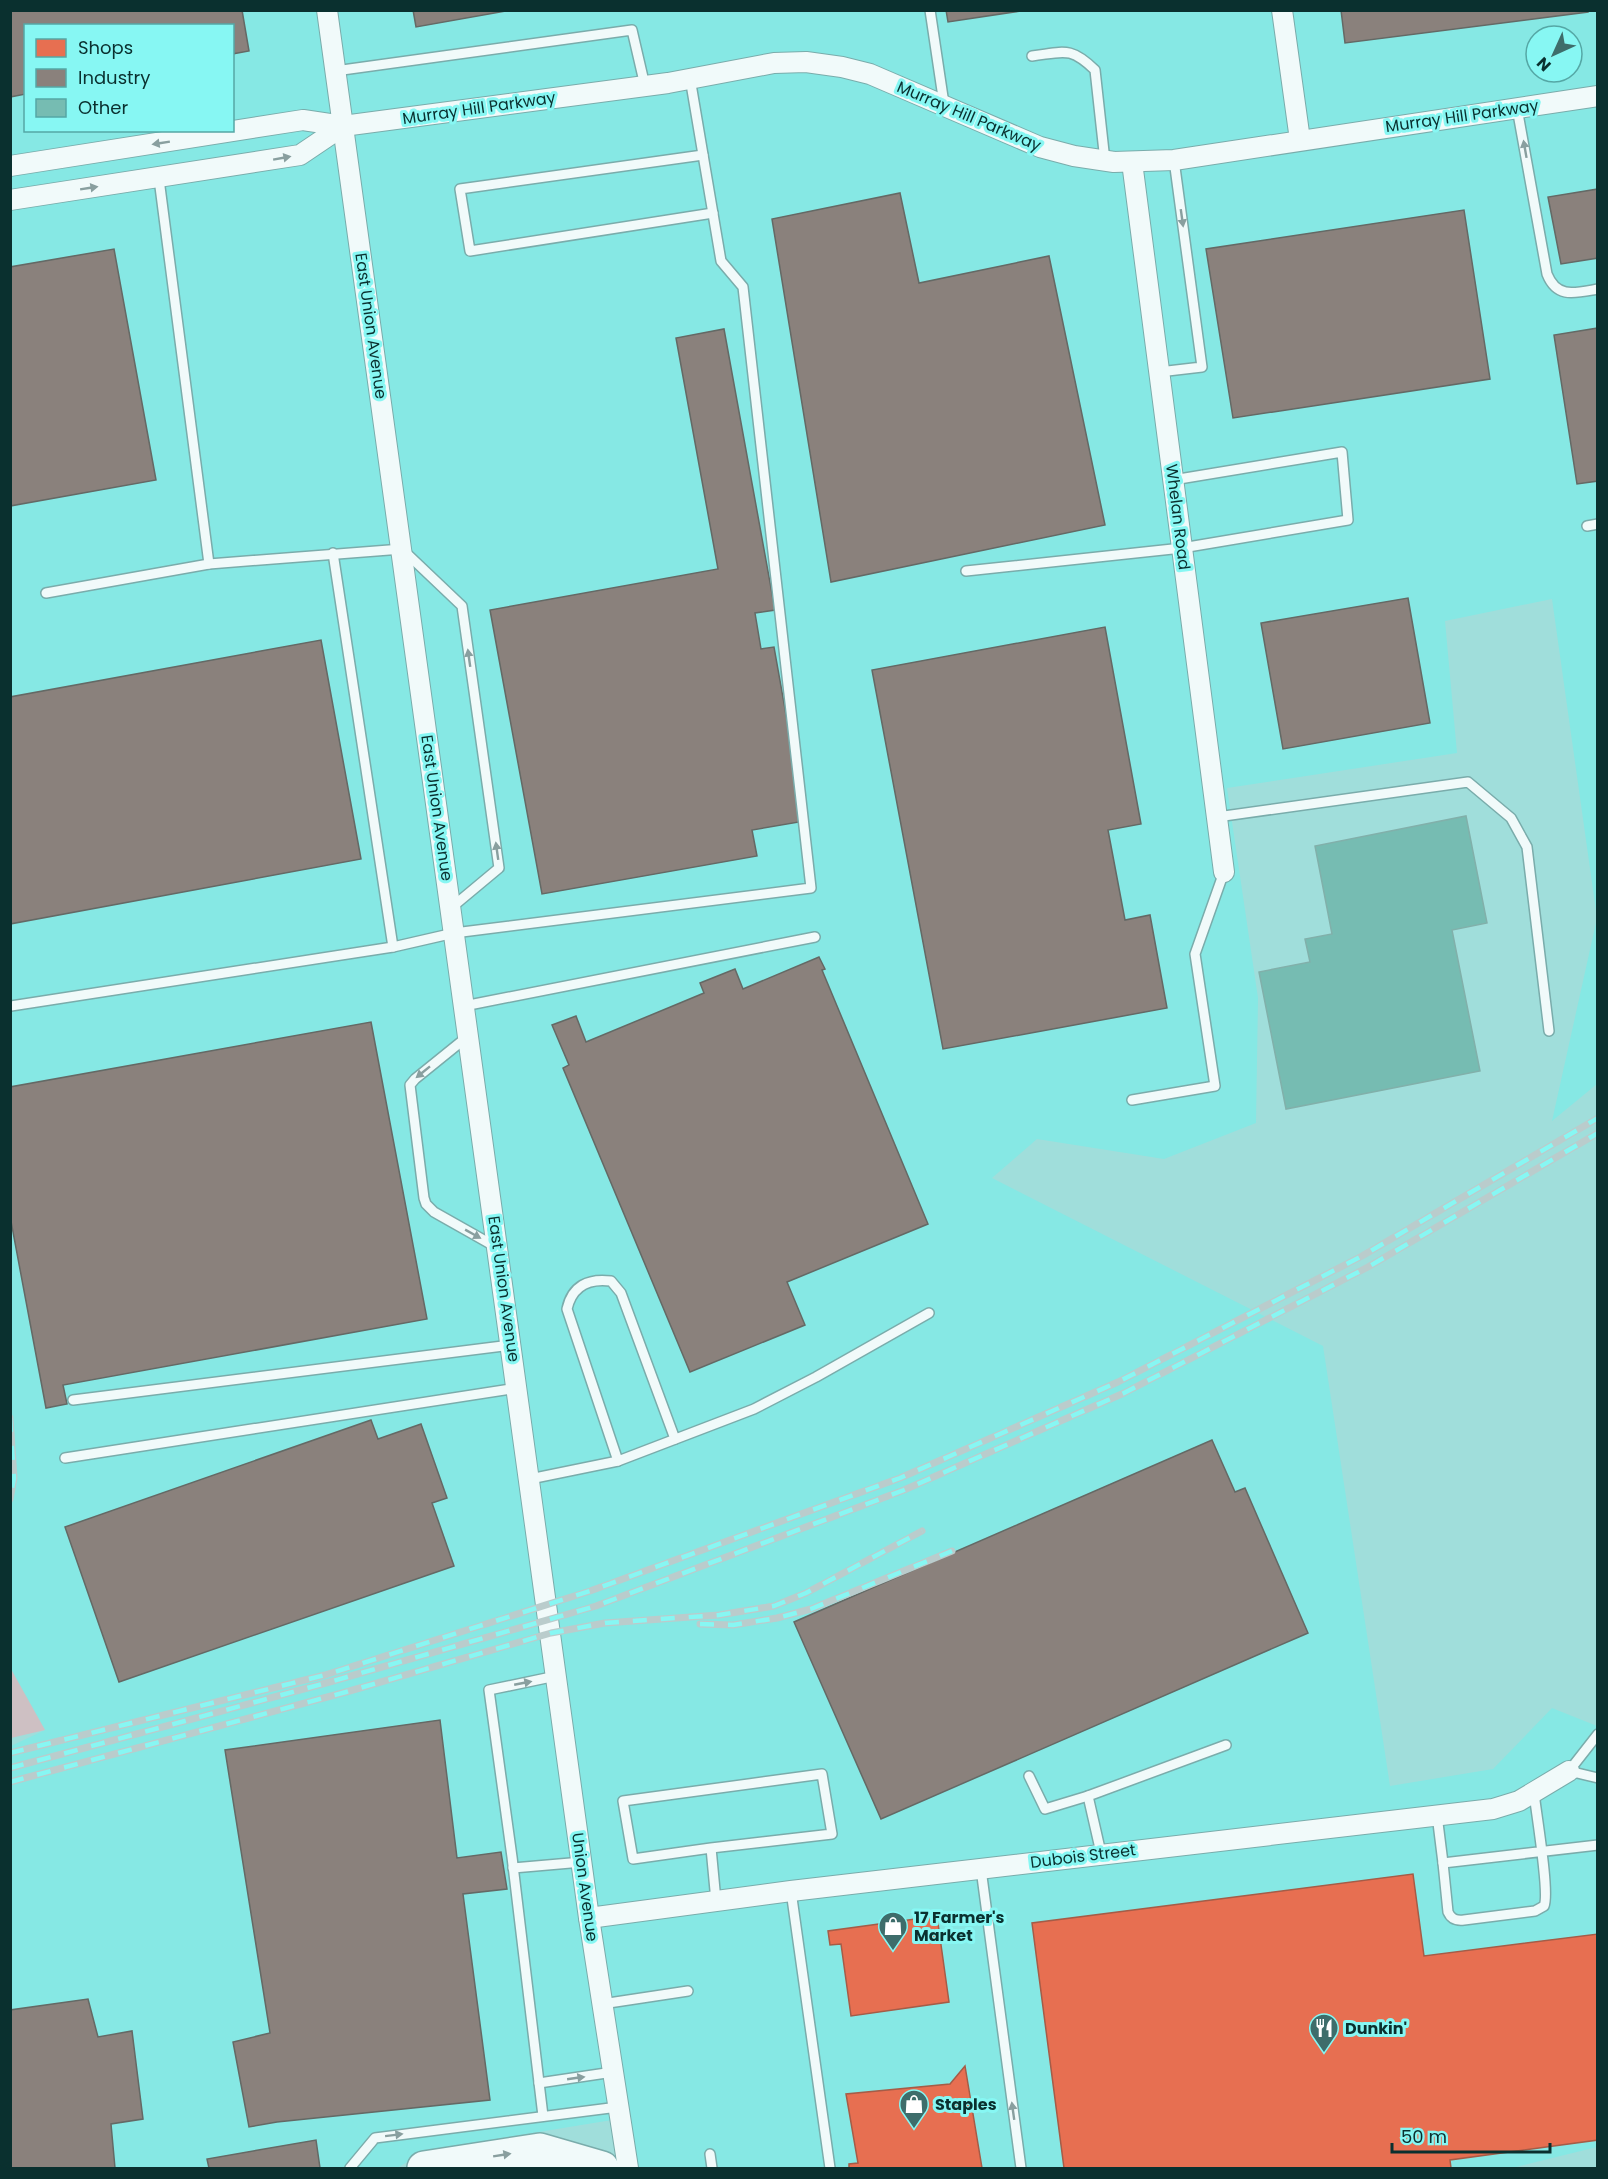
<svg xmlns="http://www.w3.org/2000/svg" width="1608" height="2179" font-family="Poppins,sans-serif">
  <rect width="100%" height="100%" fill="#a0dedb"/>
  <path fill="#86e8e4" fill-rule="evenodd" d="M11,11h1586v1073l-45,37 45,-203 -45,-319 -107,22 12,132 -230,35 31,210 -2,125 -92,36 -127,-20 -45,39 331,168 67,440 103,-17 59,-61 45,18v421l-85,21h-884l-16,-48 -184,30 -31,18h-386v-422l34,-16 -35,-61zM26,26h206v104h-206zM1536,36h36v36h-36z"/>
  <path fill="#cec0c3" d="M11,1669l34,61 -34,8z"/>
  <g fill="#e76f51" stroke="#a55c47" stroke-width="1.5">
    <path d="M1413,1874l11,82 174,-22v206l-148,20 1,8h-387l-32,-245z"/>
    <path d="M937,1916l12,86 -98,14 -10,-72 -11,1 -2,-14z"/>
    <path d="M965,2066l17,102h-133v-4l9,-1 -12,-69 104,-10z"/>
  </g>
  <g fill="#8a817c" stroke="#646965" stroke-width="1.5">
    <path d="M10,10h232l7,41 -17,3v-28h-206v68l-16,3z"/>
    <path d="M413,10h98l-95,17z"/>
    <path d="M946,10h81l-79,12z"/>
    <path d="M1341,10h247v2l-243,31z"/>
    <path d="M1598,189v69l-37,6 -13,-67z"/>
    <path d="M900,193l19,90 130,-27 56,269 -274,57 -59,-363z"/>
    <path d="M1464,210l26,169 -257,39 -27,-169z"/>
    <path d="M114,249l42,231 -146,26v-239z"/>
    <path d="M1598,328v153l-21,3 -23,-149z"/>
    <path d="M724,329l51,281 -20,3 6,36 13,-2 31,174 -53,9 5,26 -215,38 -52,-284 228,-41 -42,-231z"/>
    <path d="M1408,598l22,125 -147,26 -22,-126z"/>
    <path d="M1105,627l36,197 -33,6 17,90 25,-5 17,93 -224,41 -71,-379z"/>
    <path d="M321,640l40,219 -351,65v-227z"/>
    <path d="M819,957l6,12 -3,1 106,254 -141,58 18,43 -115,47 -127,-304 6,-3 -17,-40 24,-9 10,26 118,-49 -4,-10 35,-14 8,20z"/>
    <path d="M371,1022l56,297 -364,66 4,19 -21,4 -36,-192v-129z"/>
    <path d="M371,1420l7,19 43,-15 26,74 -15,5 22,63 -335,116 -54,-155z"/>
    <path d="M1212,1440l23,52 10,-4 63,145 -427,186 -87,-197z"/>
    <path d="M440,1720l17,138 44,-6 6,37 -44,5 27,206 -213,22 -28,5 -16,-85 37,-9 -45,-283z"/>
    <path d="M88,1999l10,38 34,-6 11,88 -32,5 4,44h-105v-158z"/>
    <path d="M316,2140l4,28h-111l-2,-9z"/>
  </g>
  <path fill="#76bcb2" stroke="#81b0aa" stroke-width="1.5" d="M1466,816l21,107 -35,7 28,141 -194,38 -27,-137 51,-10 -5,-23 27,-5 -17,-88z"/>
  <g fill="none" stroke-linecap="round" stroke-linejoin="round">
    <g stroke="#7aacab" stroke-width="12">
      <g id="lane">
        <path d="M930,10l14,94"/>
        <path d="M1032,56c32,-4 38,-10 63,14l10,91"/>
        <path d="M335,71l297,-41 13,56"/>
        <path d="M1517,108l30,166c10,25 28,19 51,15"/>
        <path d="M703,155l-243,34 10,62 243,-38"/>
        <path d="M159,179l50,385 193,-15 60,57 37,262 -48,40"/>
        <path d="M1159,372l43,-5 -28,-207"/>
        <path d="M1587,526l11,-2"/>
        <path d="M966,571l216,-23 166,-28 -6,-68 -169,28"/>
        <path d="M46,593l163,-29"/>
        <path d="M1217,817l251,-35 43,36 16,29 22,184"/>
        <path d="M393,947l61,-14 357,-45 -68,-601 -22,-26 -31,-183"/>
        <path d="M11,1006l382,-59 -60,-394"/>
        <path d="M464,1006l351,-69"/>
        <path d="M467,1037l-52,42 -5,6 14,113 2,6 8,8 62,35"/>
        <path d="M1132,1100l83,-14 -20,-132 29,-82"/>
        <path d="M73,1400l438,-55"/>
        <path d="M65,1458l452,-70"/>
        <path d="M618,1461l-51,-152c5,-23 21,-31 44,-28l10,12 54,146"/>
        <path d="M530,1479l88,-18 136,-52 62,-32 113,-64"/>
        <path d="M1598,1734l-29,37 29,7"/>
        <path d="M1029,1776l16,33 43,-13"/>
        <path d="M1534,1793c2,19 16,101 10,113l-9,5 -71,9c-8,1 -13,-1 -16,-8l-5,-49 155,-18"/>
        <path d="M1437,1815l6,48"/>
        <path d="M711,1848l121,-14 -10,-60 -199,27 10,58 78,-11 5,53"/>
        <path d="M1101,1853l-13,-57 138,-51"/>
        <path d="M513,1868l69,-6"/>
        <path d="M981,1869l40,299"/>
        <path d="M791,1891l39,277"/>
        <path d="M602,2004l86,-13"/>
        <path d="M539,2083l74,-11"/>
        <path d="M543,2116l-31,-259 -23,-167 67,-14"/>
        <path d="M710,2154l2,14"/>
        <path d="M350,2168l25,-30 243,-31"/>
      </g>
    </g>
    <g stroke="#7aacab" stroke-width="22">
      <g id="street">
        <path d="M327,10l262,1908 39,250"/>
        <path d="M1282,10l18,130"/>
        <path d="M1132,162l92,710"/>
        <path d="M10,166l293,-46 40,6 325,-43 106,-20 32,-1 36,5 28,7 170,73 34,9 40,6 60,-2 424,-64"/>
        <path d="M10,200l290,-45 43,-29"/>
        <path d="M589,1918l202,-27 702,-82 26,-8 50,-30"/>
      </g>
    </g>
    <g stroke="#7aacab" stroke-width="36">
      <path id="highway" d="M424,2168l116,-18 62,18"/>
    </g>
    <use href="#lane" stroke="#f1fafa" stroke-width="9"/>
    <use href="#street" stroke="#f1fafa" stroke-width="20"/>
    <use href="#highway" stroke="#f1fafa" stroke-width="33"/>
    <g stroke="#bacccc" stroke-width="7">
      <g id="rail">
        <path d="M10,1418l4,60 -4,21"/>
        <path d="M700,1624l33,1 44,-7 34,-9 141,-58"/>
        <path d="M10,1753l315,-78 265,-84 310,-113 218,-96 244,-126 236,-138"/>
        <path d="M10,1768l316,-85 270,-77 308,-116 220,-97 244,-126 230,-134"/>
        <path d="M10,1782l336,-90 205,-59 54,-10 114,-8 55,-9 32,-13 116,-62"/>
      </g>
    </g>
    <use href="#rail" stroke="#87f7f3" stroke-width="4.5" stroke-dasharray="14" stroke-linecap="butt"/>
  </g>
  <defs><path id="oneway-solid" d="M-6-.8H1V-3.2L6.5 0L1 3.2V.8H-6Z" transform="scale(1.5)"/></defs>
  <g fill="#899f9f">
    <use href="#oneway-solid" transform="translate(161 143) rotate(171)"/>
    <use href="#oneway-solid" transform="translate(1525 149) rotate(-100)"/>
    <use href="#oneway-solid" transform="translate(282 158) rotate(-10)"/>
    <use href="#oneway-solid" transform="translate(89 188) rotate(-9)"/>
    <use href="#oneway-solid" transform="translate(1182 218) rotate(82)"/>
    <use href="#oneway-solid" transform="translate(469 658) rotate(-98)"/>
    <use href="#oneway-solid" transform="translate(497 851) rotate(-98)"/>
    <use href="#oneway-solid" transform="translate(423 1072) rotate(141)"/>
    <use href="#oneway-solid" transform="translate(473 1234) rotate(29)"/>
    <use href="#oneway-solid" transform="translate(523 1683) rotate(-11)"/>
    <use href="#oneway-solid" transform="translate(576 2078) rotate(-8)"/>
    <use href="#oneway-solid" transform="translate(1013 2111) rotate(-98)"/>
    <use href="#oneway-solid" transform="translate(394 2135) rotate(-7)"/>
    <use href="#oneway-solid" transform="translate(502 2155) rotate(-9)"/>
  </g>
  <defs>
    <g id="shop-pin" transform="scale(1.5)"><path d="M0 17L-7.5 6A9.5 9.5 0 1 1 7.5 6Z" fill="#3e6d6b" stroke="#87f7f3"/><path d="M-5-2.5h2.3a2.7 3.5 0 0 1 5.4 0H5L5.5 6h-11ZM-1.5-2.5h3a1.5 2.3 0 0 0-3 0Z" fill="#fff"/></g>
    <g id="restaurant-pin" transform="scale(1.5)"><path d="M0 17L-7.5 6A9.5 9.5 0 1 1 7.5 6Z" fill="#3e6d6b" stroke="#87f7f3"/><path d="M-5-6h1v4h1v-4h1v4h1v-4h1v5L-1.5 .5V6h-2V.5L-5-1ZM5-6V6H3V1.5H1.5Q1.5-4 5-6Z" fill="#fff"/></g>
  </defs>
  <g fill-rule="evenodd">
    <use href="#shop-pin" x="893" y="1926"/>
    <use href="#restaurant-pin" x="1324" y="2028"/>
    <use href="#shop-pin" x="914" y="2104"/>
  </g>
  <g text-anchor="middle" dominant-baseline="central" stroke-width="6" stroke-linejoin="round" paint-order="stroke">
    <g font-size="16" fill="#0a302f" stroke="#87f7f3">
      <text transform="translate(479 108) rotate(-8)">Murray Hill Parkway</text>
      <text transform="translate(969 116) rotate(23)">Murray Hill Parkway</text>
      <text transform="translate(1462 116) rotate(-8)">Murray Hill Parkway</text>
      <text transform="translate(371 326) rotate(82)">East Union Avenue</text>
      <text transform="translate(1178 517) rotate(83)">Whelan Road</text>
      <text transform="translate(437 808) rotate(82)">East Union Avenue</text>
      <text transform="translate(504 1289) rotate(82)">East Union Avenue</text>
      <text transform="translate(1083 1856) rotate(-7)">Dubois Street</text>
      <text transform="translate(585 1887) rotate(82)">Union Avenue</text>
    </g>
    <g font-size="16" font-weight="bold" fill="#0a302f" stroke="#87f7f3" text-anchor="start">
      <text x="914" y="1917">17 Farmer's<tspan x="914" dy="18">Market</tspan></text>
      <text x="1345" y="2028">Dunkin'</text>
      <text x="935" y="2104">Staples</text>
    </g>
  </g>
  <rect width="1608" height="2179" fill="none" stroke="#0a302f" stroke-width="24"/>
  <rect x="24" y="24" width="210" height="108" fill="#87f7f3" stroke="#55a7a5" stroke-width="1.5"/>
  <rect x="36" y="39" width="30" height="18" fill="#e76f51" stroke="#55a7a5" stroke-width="1.5"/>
  <text x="78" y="54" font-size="18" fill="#0a302f">Shops</text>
  <rect x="36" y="69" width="30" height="18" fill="#8a817c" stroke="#55a7a5" stroke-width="1.5"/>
  <text x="78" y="84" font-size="18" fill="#0a302f">Industry</text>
  <rect x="36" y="99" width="30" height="18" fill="#76bcb2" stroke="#55a7a5" stroke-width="1.5"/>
  <text x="78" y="114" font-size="18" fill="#0a302f">Other</text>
  <g transform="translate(1554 54) rotate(225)"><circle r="28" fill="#87f7f3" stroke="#55a7a5" stroke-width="1.5"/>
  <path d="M0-4.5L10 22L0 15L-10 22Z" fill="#3e6d6b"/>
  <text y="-9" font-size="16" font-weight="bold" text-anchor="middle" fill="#0a302f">N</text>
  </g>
  <path d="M1392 2143v9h158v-9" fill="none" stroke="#0a302f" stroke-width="3"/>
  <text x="1401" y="2143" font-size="18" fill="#0a302f" stroke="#87f7f3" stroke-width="4.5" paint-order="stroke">50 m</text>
</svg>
